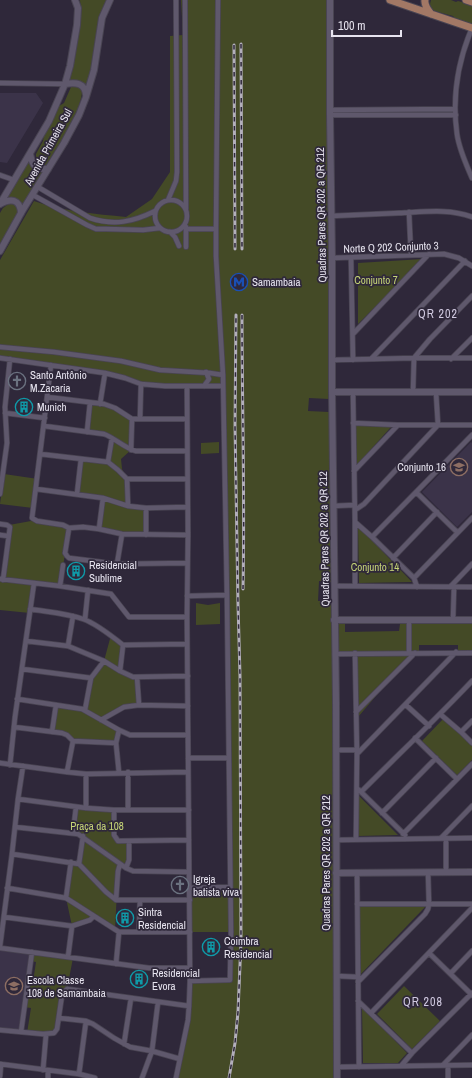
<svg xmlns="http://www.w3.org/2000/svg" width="472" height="1078" font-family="'Archivo Narrow',sans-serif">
<rect width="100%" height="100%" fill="#2f283a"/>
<path fill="#3b3349" d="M0,93H36L43,103L7,163L0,162Z
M471,442L472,443V512L457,527L422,492Z
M0,948L32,952L21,1032L0,1030Z"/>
<path fill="#444a26" d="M80,0H107L99,16L92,70L87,89L69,82L81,12Z
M181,0H329L332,249L329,399L309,398L308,411L329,412L334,582L319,581L318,601H334L336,1078H175L188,1020L190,981L230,980L231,932H190L189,888L230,887L223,386L154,385L125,378L0,359V260L34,201C62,211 96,214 126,217L152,199L170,172V36L183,35Z
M431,0H451L456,2L458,1L472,5V25L455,19L453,16L431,10L430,4Z
M74,84L82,87C83,97 78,105 77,115L61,144L56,149L47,164L44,166L37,163L36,160V154L43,141L44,134L59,106L64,103L71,87Z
M28,161C33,170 35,170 45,171L23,208L13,198H6Z
M10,203L16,204L20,208L0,248V213L3,208Z
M423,259L358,324V263Z
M90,403L104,404L132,419L131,450L121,459L122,469L127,479L128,506L146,508V535L99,529L102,498L77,494L81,459L108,462L112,438L87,432Z
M354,425L391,427L356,466Z
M219,442V453L201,454V443Z
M4,474L38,479L33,508L0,504Z
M31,521L69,528L60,586L34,583L30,613L0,610V579L2,580L9,525Z
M358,526L412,582L359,583Z
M196,603L208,605L220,603V624L196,625Z
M472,622V655H458V645H419V655H412L411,624Z
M337,623H345V632L399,631L400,624H410L411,655L358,717L357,656L338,655Z
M111,635L123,645L120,671L137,677L139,705L124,707L101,720L119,730L116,743L73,741L71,738L52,732L56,705L84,710L91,678L104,661Z
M444,718L472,746V760L457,775L422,741Z
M358,795L398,835L358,836Z
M76,807L114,810L115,837L118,841H129L126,868L120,864L117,891L115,930L94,916L72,926L66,898L71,862L79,864L83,837L73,833Z
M426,906L360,975L358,907Z
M32,952L73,958L67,989L66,990L54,1033L49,1036L27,1033L31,1008L24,1007L28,982H33L36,962L31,961Z
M404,986L440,1021L412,1049L377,1014Z
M362,1007L407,1053L398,1063H363Z"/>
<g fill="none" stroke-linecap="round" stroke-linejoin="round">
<defs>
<path id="street" d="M185,0L186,209
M472,28C458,61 452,98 457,134C459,149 466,164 472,178
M0,83L65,84
M330,110L455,109
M330,115H456
M0,175L14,180
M38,187L90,218C114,226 133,222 155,211
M33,195L87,225L96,229H106L143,230L160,228
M155 216a16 16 0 1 1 32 0a16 16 0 1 1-32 0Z
M168,200L176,181L177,172L176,0
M409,212L411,255
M331,216C353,215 376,214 399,213C423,212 449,208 472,217
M186,227V247
M186,229H216
M170,232L175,237L179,246
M332,258L444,254L459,258L472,266
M351,258L353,360
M353,334L429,254
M0,347L54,352L121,361L160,370L210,373L223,375
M0,358L105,373L125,378L141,384L165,386H223
M371,359L465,261
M451,359L472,338
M332,360L414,358H472
M51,365L32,518L37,521L63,525L69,528L83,527L99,529L122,534L188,535
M204,386L209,379L206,372
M353,392L355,522V586
M413,392L414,358L430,339L472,296
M47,397L104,404L115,408L132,419H187
M100,404L105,373
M5,413L45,418
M140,419L141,384
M353,423L398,425
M44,426L104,434C115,438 124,448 136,451H187
M87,432L90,403
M131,450L132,419
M40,454L108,462L118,470L127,479H187
M108,462L112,438
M354,471L398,425H472
M127,479L128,506
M36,489L103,498L128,506L146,508L187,507
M416,492L457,532
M0,494L7,443L5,407L10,359
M77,494L81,459
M333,506L354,505
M355,510L364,504L438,425L436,392
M355,522L372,537L414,578L417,587
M0,524L7,525L10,527L3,580
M69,528L65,553L67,556L69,558L117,564L187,563
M99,529L103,498
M0,535L8,536
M146,535V508
M372,537L472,435
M393,558L437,512
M117,564L122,534
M414,578L472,518
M0,579L60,586L111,594L129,617H187
M60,586L63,565
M335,586L472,587
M450,587L472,564
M187,596L227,595
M30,609C48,612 66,613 83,619C95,623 113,637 123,645L187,644
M85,619L88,590
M409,620V653
M453,620L454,587
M26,641L68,646L104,661L120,671L133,677L188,676
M68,646L73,616
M355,653L357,754L356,839
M335,654L472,653
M22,669L91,678L104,661
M120,671L123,645
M137,677L139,705
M17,699L82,709L119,730L130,735H188
M406,705L429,726
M85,710L91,678
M356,712L415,653
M440,714L461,732L472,743
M101,720L124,707L139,705L188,706
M14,727L62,733L67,735L73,741
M52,732L56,705
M461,732L472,721
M415,738L457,779
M336,750H356
M357,754L456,652
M188,758H229
M0,763L67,772L86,774L188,772
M10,765L15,717L34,583
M67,772L73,741L116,743
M119,773L116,743L119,730
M359,790L405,835
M361,792C398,755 436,719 472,681
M18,799L86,808L114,810H189
M86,808V774
M114,810V835L118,841L189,840
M128,810V772
M382,813L436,758
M15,827L78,834L126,868L133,871L189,872
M73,833L76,807
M403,834L472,764
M441,838L472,806
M446,838V872
M336,840L472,838
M12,854L79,864L106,892L116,900H190
M79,864L83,836
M126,868L129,860V841
M357,872L359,1067
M7,888L66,898L119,932H190
M189,888L230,887
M66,898L71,862
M116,900L118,871L120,864
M357,904H472
M4,917L72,926L90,920L94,916
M139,932L140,900
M0,946L12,854L18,799L23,766
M0,948L149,968H189
M429,953L472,995
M68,957L72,926
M116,964L119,932
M451,973L472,951
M337,976L358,977
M190,981L230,980L231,932L227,595L223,375L216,256V229L218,0
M358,982L425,914L428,909L429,904L428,872
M358,1001L412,1053
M371,1013L472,908
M59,1018L86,1021L93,1024L114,1038L130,1047L152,1051L180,1059
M0,1030L43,1034L54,1033L57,1029L62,995L64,992L67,989L189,1006
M21,1032L32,952
M124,1044L131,998
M0,1064L79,1074L95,1078
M443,1065L472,1035
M401,1066L412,1053L472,993
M337,1067L472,1065
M43,1070L46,1035
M48,1071V1078
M79,1074L86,1021
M0,1076L1,1064
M142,1078L152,1051L158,1002
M176,1078L188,1020L189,1006L190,981L187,617L188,535L187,387
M448,1078V1066"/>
<path id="secondary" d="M330,0V115L332,258V392L336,702L337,1078
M65,84C76,82 85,83 86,95
M30,154C33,167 35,169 48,169
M0,204L49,121L65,84L70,66L77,25L78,8L75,0
M0,204C11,198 20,199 21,213
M0,251L21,213L64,143L79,115L86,97L94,70L102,18L110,0
M332,392H472
M334,620H472
M336,873L472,872"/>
<path id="primary" d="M390,0L472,28
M425,0C424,5 428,10 431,14
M466,0L472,2"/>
</defs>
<use href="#street" stroke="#494452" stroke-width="6"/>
<use href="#secondary" stroke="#494452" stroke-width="8"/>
<use href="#primary" stroke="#494452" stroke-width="9"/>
<use href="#street" stroke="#5f586c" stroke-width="4.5"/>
<use href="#secondary" stroke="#5f586c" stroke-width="6"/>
<use href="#primary" stroke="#a27865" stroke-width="7"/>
<defs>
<path id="rail" d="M241,44L242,249
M234,45L235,249
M242,315C242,406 245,497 243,589
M229,1078L235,1043L238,1012L241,941L240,676L238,604L235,426L236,315"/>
</defs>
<use href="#rail" stroke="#b3afbc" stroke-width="3"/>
<use href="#rail" stroke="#2f283a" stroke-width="1.5" stroke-dasharray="4.5" stroke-linecap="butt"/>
</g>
<defs>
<symbol id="metro-ring" viewBox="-11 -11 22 22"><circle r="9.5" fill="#2f283a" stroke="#1a4fb4" stroke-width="1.5"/><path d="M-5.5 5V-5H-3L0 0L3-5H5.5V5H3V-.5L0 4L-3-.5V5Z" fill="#1a4fb4"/></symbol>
<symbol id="church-ring" viewBox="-11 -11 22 22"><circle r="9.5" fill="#2f283a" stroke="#6b7280" stroke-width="1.5"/><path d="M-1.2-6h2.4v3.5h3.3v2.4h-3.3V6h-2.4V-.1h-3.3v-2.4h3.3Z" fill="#6b7280"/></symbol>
<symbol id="building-ring" viewBox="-11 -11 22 22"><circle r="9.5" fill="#2f283a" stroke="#0f9aa8" stroke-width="1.5"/><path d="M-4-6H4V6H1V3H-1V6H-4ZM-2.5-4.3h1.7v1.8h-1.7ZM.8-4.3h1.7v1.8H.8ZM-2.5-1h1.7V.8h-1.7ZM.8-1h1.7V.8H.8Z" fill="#0f9aa8"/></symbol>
<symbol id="school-ring" viewBox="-11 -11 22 22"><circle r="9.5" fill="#2f283a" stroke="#8d6e63" stroke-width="1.5"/><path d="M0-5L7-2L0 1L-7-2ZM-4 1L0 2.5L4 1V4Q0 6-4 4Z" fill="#8d6e63"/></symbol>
</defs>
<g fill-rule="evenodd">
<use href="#metro-ring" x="229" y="272" width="20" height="20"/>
<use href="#church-ring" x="7" y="371" width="20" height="20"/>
<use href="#building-ring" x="14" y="397" width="20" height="20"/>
<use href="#school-ring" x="449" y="457" width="20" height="20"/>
<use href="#building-ring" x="66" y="561" width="20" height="20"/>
<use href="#church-ring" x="170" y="875" width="20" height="20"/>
<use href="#building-ring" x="115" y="908" width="20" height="20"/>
<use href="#building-ring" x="201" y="937" width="20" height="20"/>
<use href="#building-ring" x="129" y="969" width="20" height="20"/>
<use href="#school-ring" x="4" y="976" width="20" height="20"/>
</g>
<g text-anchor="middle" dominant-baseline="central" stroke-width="3.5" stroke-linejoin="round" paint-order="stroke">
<g font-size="11" fill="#e7e4ef" stroke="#2f283a">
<text transform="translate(48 147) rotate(-61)">Avenida Primeira Sul</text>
<text transform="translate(321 215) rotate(-91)">Quadras Pares QR 202 a QR 212</text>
<text transform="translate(391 247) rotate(-2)">Norte Q 202 Conjunto 3</text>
<text transform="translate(324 539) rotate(-91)">Quadras Pares QR 202 a QR 212</text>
<text transform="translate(326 863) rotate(-90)">Quadras Pares QR 202 a QR 212</text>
</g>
<g font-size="11" fill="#c6d577" stroke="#2f283a">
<text x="376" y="280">Conjunto 7</text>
<text x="375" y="567">Conjunto 14</text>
<text x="97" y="826">Praça da 108</text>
</g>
<g font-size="11" fill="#e7e4ef" stroke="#2f283a" text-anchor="start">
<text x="252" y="282">Samambaia</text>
<text x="30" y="375">Santo Antônio<tspan x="30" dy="13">M.Zacaria</tspan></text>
<text x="37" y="407">Munich</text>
<text x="446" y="467" text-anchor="end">Conjunto 16</text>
<text x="89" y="565">Residencial<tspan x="89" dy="13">Sublime</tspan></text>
<text x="193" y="879">Igreja<tspan x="193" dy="13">batista viva</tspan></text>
<text x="138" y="912">Sintra<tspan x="138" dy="13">Residencial</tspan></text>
<text x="224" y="941">Coimbra<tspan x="224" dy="13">Residencial</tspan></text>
<text x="152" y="973">Residencial<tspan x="152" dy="13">Evora</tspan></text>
<text x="27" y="980">Escola Classe<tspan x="27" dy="13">108 de Samambaia</tspan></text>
</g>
<g font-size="12" letter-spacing="1" fill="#d1cae1" stroke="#2f283a">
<text x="438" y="314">QR 202</text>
<text x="423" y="1002">QR 208</text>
</g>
</g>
<path d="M332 30v6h69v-6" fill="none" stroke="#e7e4ef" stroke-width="2"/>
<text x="338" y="30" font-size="12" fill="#e7e4ef" stroke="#2f283a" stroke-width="3" paint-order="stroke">100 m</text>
</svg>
